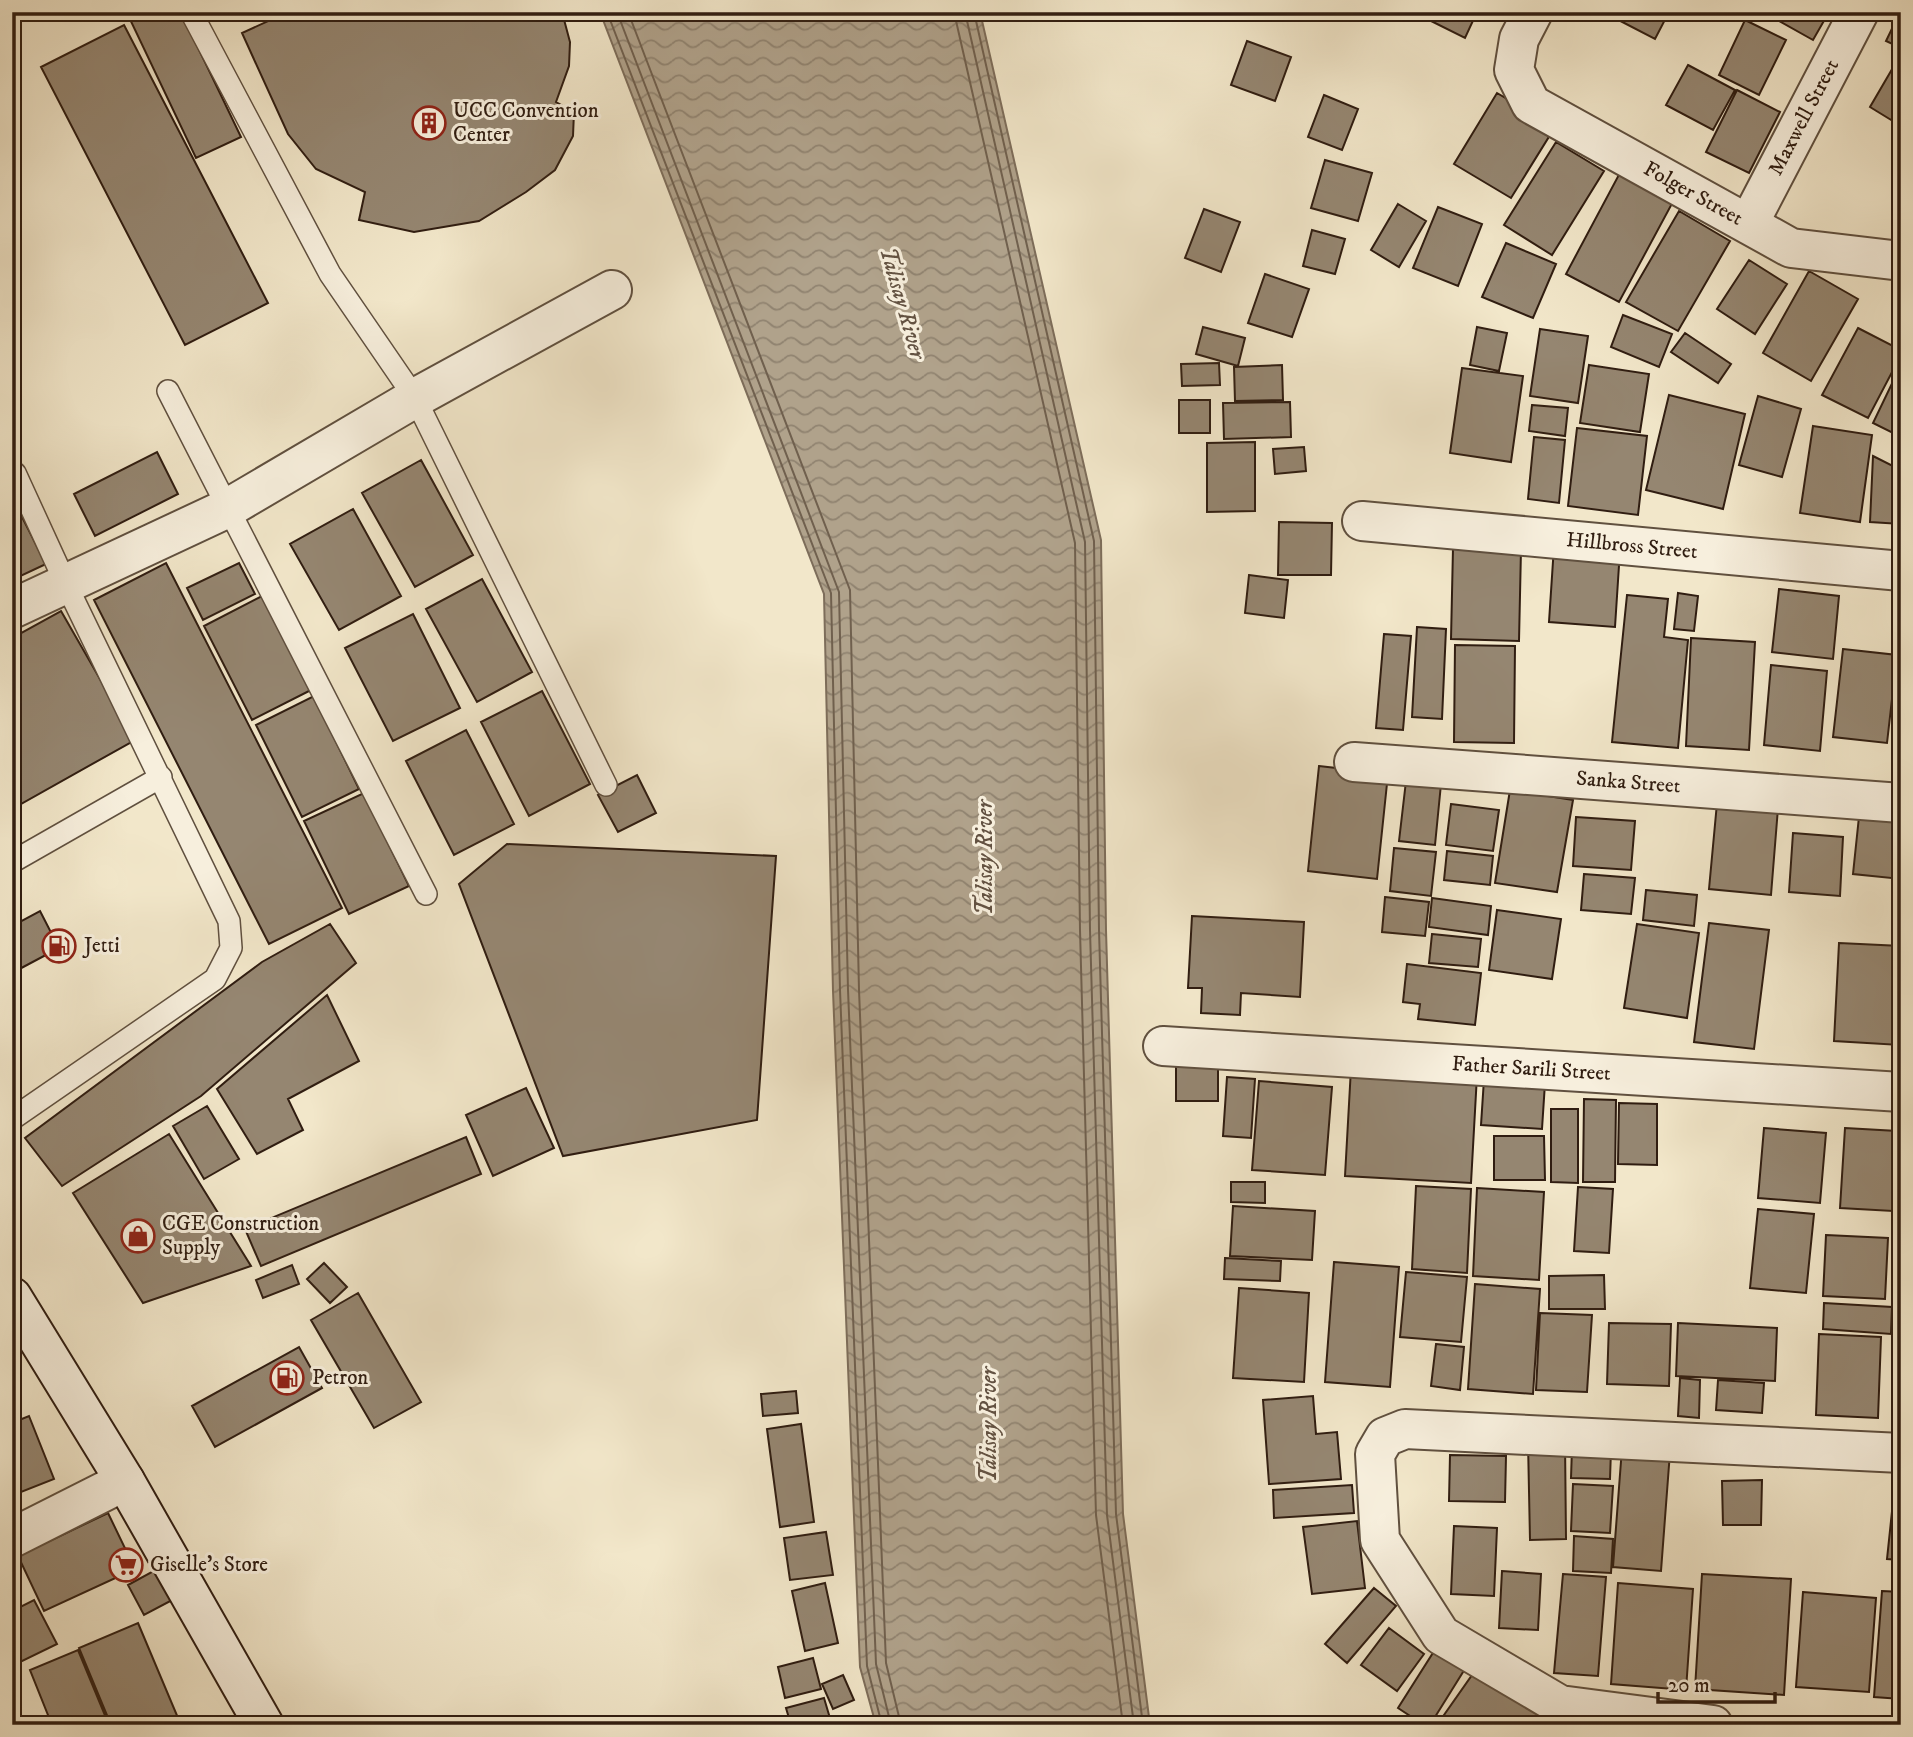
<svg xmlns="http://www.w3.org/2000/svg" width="1913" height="1737" font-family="'IM FELL DW Pica',serif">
<defs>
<pattern id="water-waves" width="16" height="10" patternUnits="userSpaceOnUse" patternTransform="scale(1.75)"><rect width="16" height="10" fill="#b0a28b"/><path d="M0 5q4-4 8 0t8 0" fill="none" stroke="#908370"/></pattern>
</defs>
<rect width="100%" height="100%" fill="#f2e7ca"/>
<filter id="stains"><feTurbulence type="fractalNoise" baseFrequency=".00286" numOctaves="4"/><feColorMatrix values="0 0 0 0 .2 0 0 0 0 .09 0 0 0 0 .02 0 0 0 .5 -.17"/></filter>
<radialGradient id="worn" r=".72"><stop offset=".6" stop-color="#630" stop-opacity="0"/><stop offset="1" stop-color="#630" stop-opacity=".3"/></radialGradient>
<path fill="url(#water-waves)" stroke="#7d6d5a" stroke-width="2" d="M600,12H980L1101,540L1106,930L1123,1514L1150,1725H876L860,1667L833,991L824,594Z"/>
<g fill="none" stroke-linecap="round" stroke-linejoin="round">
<path stroke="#70604e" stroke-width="2" d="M607,12L831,593L840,990L867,1666L882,1725
M617,12L839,592L848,990L876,1664L891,1725
M628,12L850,590L859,990L886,1663L901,1725
M954,12L1075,543L1080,930L1096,1515L1123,1725
M965,12L1085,542L1090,930L1107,1515L1134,1725
M974,12L1094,541L1099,930L1116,1514L1143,1725"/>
</g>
<path fill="#958671" stroke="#301d11" stroke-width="2" d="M181,12L241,137L196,158L127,13Z
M288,12H562L570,42L569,66L556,102L574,112L573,136L555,170L526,192L479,221L414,232L359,220L365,192L316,169L288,134L242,33Z
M1413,12H1477L1465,38Z
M1603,12H1669L1655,39Z
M1763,12H1829L1813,40Z
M1900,12H1901V48L1886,41Z
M1745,20L1786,40L1759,95L1719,75Z
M124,25L268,303L185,345L41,67Z
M1247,41L1291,57L1275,101L1231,85Z
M1898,59L1901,60V126L1870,107Z
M1688,65L1735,90L1713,130L1666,105Z
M1737,90L1780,112L1749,173L1706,152Z
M1497,93L1555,127L1511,198L1454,164Z
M1324,95L1358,109L1342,150L1308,137Z
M1556,142L1604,171L1552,255L1504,225Z
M1325,160L1372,173L1358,221L1311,208Z
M1622,169L1675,198L1619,302L1566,274Z
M1398,204L1426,221L1399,267L1371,250Z
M1438,207L1482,224L1458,286L1413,268Z
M1204,209L1240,222L1221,272L1185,258Z
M1679,211L1730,241L1678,331L1626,302Z
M1312,230L1345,239L1335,274L1303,266Z
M1506,243L1556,264L1533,318L1482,297Z
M1749,260L1787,284L1755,334L1717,309Z
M1809,271L1858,299L1811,381L1763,353Z
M1265,274L1309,289L1292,337L1248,323Z
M1623,315L1672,334L1659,367L1611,347Z
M1203,327L1245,338L1238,366L1196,354Z
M1477,327L1507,333L1499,371L1470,365Z
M1858,328L1901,350V355L1868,418L1822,395Z
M1540,329L1588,336L1578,403L1530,396Z
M1685,333L1731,364L1718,383L1671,352Z
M1219,363L1220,385L1182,386L1181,364Z
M1282,365L1283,400L1235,401L1234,367Z
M1589,365L1649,374L1640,432L1580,423Z
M1462,368L1523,376L1511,462L1450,453Z
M1898,371L1901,373V437L1873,423Z
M1669,395L1745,414L1723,509L1646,490Z
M1758,396L1801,409L1782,477L1739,465Z
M1179,400H1210V433H1179Z
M1290,402L1291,437L1224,439L1223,403Z
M1532,405L1568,408L1565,436L1529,431Z
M1813,426L1872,435L1860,522L1800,513Z
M1577,428L1647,436L1638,515L1568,506Z
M1534,437L1565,440L1559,503L1528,499Z
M1255,442V511L1207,512V443Z
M1304,447L1306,471L1275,474L1273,449Z
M157,452L178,494L95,536L74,494Z
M1873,456L1901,470V524L1870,522Z
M421,460L473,555L415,587L362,493Z
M353,509L401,596L339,630L290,544Z
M21,515L46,564L12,580V519Z
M1279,522L1332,523L1331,575H1278Z
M1554,546L1620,550L1615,627L1549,622Z
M1453,548L1521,549L1519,641L1451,639Z
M166,563L342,908L269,944L94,600Z
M239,563L255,594L203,620L187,588Z
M1249,575L1288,580L1284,618L1245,613Z
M482,579L532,672L477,702L426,609Z
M1779,589L1839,596L1833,659L1772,652Z
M1678,593L1698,596L1694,631L1674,629Z
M264,595L313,689L252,720L204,626Z
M1627,595L1668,599L1664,637L1688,640L1678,748L1612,742Z
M61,611L135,740L12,809V638Z
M413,614L460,708L393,741L345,648Z
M1417,627L1446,629L1442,719L1412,717Z
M1384,634L1411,636L1403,730L1376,728Z
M1691,638L1755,642L1749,750L1686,746Z
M1455,645L1515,646L1514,743L1454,742Z
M1843,649L1897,655L1887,743L1833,737Z
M1771,665L1827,671L1820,751L1764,745Z
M542,691L590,784L529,816L481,722Z
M314,696L359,789L302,817L256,725Z
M466,730L514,824L454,855L406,761Z
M1319,766L1388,774L1377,879L1308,871Z
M637,775L656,813L618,832L598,795Z
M1406,781L1441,784L1435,845L1399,841Z
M1510,790L1573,800L1557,892L1495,883Z
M364,793L409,886L349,914L304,821Z
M1717,803L1778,808L1771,895L1709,889Z
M1451,804L1499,810L1493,851L1446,845Z
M1860,807L1901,810V879L1853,874Z
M1576,817L1635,821L1631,870L1573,866Z
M1793,833L1843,837L1840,896L1789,892Z
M507,844L776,856L757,1120L563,1156L459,884Z
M1394,848L1436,852L1431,896L1390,891Z
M1447,851L1493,856L1490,885L1444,880Z
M1584,874L1635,878L1631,914L1581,910Z
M1646,890L1697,895L1694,926L1643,920Z
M1385,897L1429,902L1425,936L1382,932Z
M1432,898L1491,906L1488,935L1429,927Z
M1497,910L1561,919L1552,979L1489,970Z
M40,911L59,948L12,973V926Z
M1192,916L1304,922L1300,997L1241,993L1240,1015L1201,1013L1202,988H1188Z
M1709,923L1769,930L1754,1049L1694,1042Z
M330,924L356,963L201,1096L62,1186L25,1138L262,962Z
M1637,924L1699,933L1687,1018L1624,1008Z
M1432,934L1481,939L1478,967L1429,963Z
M1839,943L1901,946L1900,1045L1834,1041Z
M1407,964L1481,973L1475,1025L1418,1019L1420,1004L1403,1002Z
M327,995L359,1061L288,1099L303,1130L257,1154L217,1089Z
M1176,1058H1218V1101H1176Z
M1351,1068L1477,1075L1471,1183L1345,1176Z
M1227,1077L1255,1079L1251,1138L1223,1136Z
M1484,1079L1545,1083L1542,1129L1481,1125Z
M1259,1081L1332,1087L1325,1175L1252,1170Z
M526,1088L554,1148L493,1176L466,1115Z
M1584,1099L1616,1100L1615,1182H1583Z
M1619,1103L1657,1104V1165L1618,1164Z
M207,1106L239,1159L204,1179L173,1126Z
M1551,1109H1578V1183L1551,1182Z
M1764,1128L1826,1133L1820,1203L1758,1198Z
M1845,1128L1897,1131L1893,1211L1840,1208Z
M169,1134L251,1266L143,1303L73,1193Z
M1494,1136H1544L1545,1180H1494Z
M466,1137L481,1174L261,1266L245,1229Z
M1231,1182H1265V1203L1231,1202Z
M1416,1186L1471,1189L1467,1273L1412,1269Z
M1578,1187L1613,1189L1609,1253L1574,1251Z
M1477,1188L1544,1192L1539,1280L1473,1276Z
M1233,1206L1315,1211L1312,1260L1230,1256Z
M1758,1209L1814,1214L1806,1293L1750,1288Z
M1826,1235L1888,1238L1885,1299L1823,1296Z
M1225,1258L1281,1261L1280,1281L1224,1279Z
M1900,1258H1901V1305H1896Z
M1334,1262L1399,1267L1390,1387L1325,1382Z
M324,1263L347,1287L330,1303L307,1279Z
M292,1265L299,1284L263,1298L256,1280Z
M1406,1272L1467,1277L1461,1342L1400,1337Z
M1604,1275L1605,1309H1549V1276Z
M1475,1284L1540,1289L1533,1394L1468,1389Z
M1239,1288L1309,1293L1304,1382L1233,1378Z
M358,1293L421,1402L374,1428L311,1320Z
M1824,1303L1892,1307L1891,1334L1823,1329Z
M1540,1313L1592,1315L1587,1392L1536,1390Z
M1609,1323L1671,1324L1669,1386L1607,1384Z
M1678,1323L1777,1328L1775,1381L1676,1376Z
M1819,1334L1881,1337L1878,1418L1816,1415Z
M1436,1344L1464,1347L1460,1390L1431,1386Z
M299,1347L322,1388L215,1447L192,1406Z
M1680,1378L1700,1380L1699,1418L1678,1416Z
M1718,1380L1764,1383L1762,1413L1716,1410Z
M796,1391L798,1413L763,1416L761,1394Z
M1313,1396L1316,1434L1337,1432L1341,1479L1269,1484L1263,1400Z
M29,1416L54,1479L21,1492L12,1471V1423Z
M801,1424L814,1522L780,1527L767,1429Z
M1565,1441L1566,1539L1530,1540L1528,1442Z
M1572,1448L1611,1450L1610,1479L1571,1478Z
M1622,1448L1670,1452L1661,1571L1613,1567Z
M1450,1455L1506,1456L1505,1502L1449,1501Z
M1897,1464H1901V1560L1887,1559Z
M1762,1480L1761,1525H1723L1722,1481Z
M1573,1484L1613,1486L1610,1533L1571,1531Z
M1352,1485L1354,1513L1274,1518L1273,1490Z
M108,1513L135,1569L44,1611L18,1556Z
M1357,1521L1365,1588L1312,1594L1303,1527Z
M1454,1526L1497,1528L1494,1596L1451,1594Z
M826,1532L833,1575L790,1580L784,1538Z
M1574,1536L1613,1539L1611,1573L1573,1571Z
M159,1568L176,1598L144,1615L128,1585Z
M1502,1571L1541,1574L1538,1630L1499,1628Z
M1563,1574L1606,1577L1598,1676L1554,1673Z
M1702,1574L1791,1579L1784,1695L1695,1689Z
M825,1583L838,1643L805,1651L792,1591Z
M1618,1583L1693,1589L1686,1690L1611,1684Z
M1374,1588L1396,1606L1347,1663L1325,1644Z
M1882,1591L1901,1592V1699L1874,1697Z
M1803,1592L1876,1598L1869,1692L1796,1687Z
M34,1600L57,1644L12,1666V1611Z
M138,1623L181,1725H111L79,1648Z
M1389,1628L1424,1654L1397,1691L1361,1665Z
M1438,1645L1468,1664L1430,1725H1424L1398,1708Z
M78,1650L109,1725H52L30,1670Z
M813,1658L821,1689L785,1698L778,1667Z
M1477,1668L1559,1725H1437Z
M843,1675L854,1700L833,1709L822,1684Z
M824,1698L832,1725H791L786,1708Z"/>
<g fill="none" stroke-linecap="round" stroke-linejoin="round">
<defs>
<path id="service" d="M191,12L330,274L415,398L606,785
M168,391L426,894
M12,862L161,777
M12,1119L215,979L231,948L229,921L65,582L15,473"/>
<g id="minor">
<path id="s1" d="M1533,12L1519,39L1514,70L1531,104L1791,248L1901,261"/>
<path id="s2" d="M1749,223L1859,12"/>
<path id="s3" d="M1362,521L1901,571"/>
<path d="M12,609L228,508L415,398L612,290"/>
<path id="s4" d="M1354,762L1901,803"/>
<path id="s5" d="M1163,1046L1901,1092"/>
<path d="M12,1538L125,1481"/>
<path d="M1713,1725L1560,1705L1441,1635L1380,1540L1375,1454L1385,1437L1405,1429L1901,1453"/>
</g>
<path id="secondary" d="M12,1297L125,1481L264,1725"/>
</defs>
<use href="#service" stroke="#60503f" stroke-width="24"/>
<use href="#minor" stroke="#60503f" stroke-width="42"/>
<use href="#secondary" stroke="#301d11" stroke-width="42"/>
<use href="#service" stroke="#f7efdd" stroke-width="21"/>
<use href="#minor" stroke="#f7efdd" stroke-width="38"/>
<use href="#secondary" stroke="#f7efdd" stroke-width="38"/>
</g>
<defs>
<symbol id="building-ring" viewBox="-11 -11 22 22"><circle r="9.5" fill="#f7efdd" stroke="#8f2418" stroke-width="1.5"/><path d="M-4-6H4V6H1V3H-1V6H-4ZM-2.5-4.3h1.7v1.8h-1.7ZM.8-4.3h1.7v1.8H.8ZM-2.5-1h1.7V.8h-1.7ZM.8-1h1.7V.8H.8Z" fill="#8f2418"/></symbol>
<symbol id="fuel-ring" viewBox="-11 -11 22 22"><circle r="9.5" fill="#f7efdd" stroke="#8f2418" stroke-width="1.5"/><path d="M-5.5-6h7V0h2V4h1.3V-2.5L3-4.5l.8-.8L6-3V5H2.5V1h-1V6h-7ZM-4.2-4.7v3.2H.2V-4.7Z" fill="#8f2418"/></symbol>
<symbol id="shop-ring" viewBox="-11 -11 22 22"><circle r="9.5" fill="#f7efdd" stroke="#8f2418" stroke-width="1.5"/><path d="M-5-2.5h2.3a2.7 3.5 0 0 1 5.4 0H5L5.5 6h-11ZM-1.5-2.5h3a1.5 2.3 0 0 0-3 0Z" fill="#8f2418"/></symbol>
<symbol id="supermarket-ring" viewBox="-11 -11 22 22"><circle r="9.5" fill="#f7efdd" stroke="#8f2418" stroke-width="1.5"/><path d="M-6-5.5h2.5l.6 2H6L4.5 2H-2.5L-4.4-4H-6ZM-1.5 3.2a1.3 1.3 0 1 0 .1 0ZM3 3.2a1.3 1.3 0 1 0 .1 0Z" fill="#8f2418"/></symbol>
</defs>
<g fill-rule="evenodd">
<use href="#building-ring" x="410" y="104" width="38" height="38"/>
<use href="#fuel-ring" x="40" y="927" width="38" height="38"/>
<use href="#shop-ring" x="119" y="1217" width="38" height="38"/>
<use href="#fuel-ring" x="268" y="1359" width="38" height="38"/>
<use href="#supermarket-ring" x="107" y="1546" width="38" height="38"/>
</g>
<g text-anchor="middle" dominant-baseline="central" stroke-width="6" stroke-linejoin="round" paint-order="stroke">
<g font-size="21" fill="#301d11" stroke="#f7efdd" text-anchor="start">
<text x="453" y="111">UCC Convention<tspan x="453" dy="24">Center</tspan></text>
<text x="84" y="946">Jetti</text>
<text x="162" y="1224">CGE Construction<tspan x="162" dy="24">Supply</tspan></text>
<text x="312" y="1378">Petron</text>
<text x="150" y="1565">Giselle's Store</text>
</g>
<g font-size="21" fill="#301d11" stroke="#f7efdd">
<text stroke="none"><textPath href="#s2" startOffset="119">Maxwell Street</textPath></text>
<text stroke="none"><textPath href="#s1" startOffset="285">Folger Street</textPath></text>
<text stroke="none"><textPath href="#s3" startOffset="271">Hillbross Street</textPath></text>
<text stroke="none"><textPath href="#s4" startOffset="275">Sanka Street</textPath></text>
<text stroke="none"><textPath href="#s5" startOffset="369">Father Sarili Street</textPath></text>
</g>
<g font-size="23" font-style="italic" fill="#635242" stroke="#f7efdd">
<text transform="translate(902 303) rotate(74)">Talisay River</text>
<text transform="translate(985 858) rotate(-90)">Talisay River</text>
<text transform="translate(989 1425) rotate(-90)">Talisay River</text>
</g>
</g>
<rect width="1913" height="1737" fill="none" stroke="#f2e7ca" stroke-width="42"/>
<rect x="14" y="14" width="1885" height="1709" fill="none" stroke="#301d11" stroke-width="3.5"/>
<rect x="21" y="21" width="1871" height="1695" fill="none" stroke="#301d11" stroke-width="2"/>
<path d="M1658 1692v10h117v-10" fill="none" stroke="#301d11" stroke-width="3.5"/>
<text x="1668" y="1692" font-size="21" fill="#301d11" stroke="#f7efdd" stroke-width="5" paint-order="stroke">20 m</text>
<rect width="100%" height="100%" filter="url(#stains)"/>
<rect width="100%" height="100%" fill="url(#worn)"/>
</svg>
